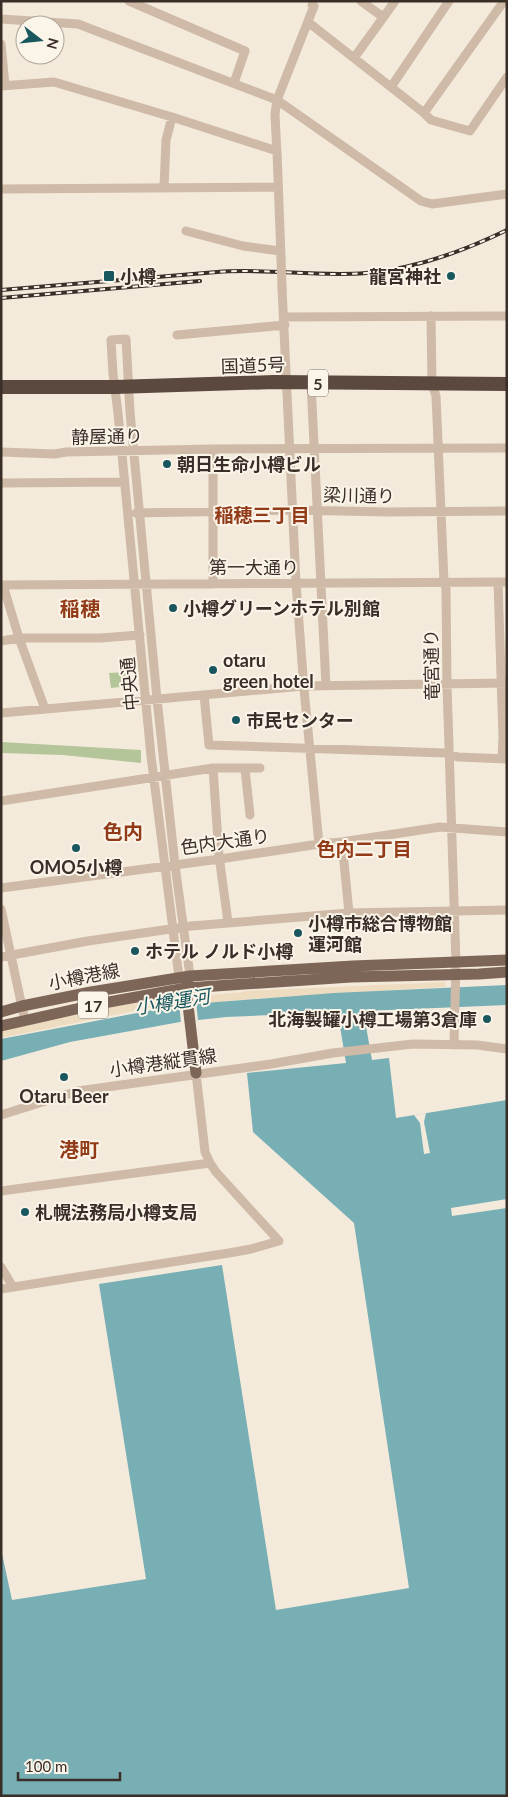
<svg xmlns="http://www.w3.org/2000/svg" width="508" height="1797" font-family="Lato,'Noto Sans JP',sans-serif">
<rect width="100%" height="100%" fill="#f4eadb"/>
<path fill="#b4c59a" d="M128,672L129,686L111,688L109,673Z
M1,742L141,750V763L63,755L1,753Z"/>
<path fill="#eedcc1" d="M445,982L446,987L224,1001L198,1019L196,1002L197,996L243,992L244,991Z
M173,1000V1003L1,1038V1031L80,1013L129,1004Z"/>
<path fill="#77afb5" d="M507,985V1005L365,1011L364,1015L372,1060L389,1058L396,1118L507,1100V1796H1V1549L12,1600L146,1579L99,1284L222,1265L276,1610L409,1588L354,1223L253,1132L247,1073L346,1063L338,1014L336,1012L226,1017L180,1022L70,1042L1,1061V1039L179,1005L334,993Z"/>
<path fill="#f4eadb" d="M196,1001L198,1020L181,1023L179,1003Z
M426,1113L424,1122L430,1153L424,1154L420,1123L414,1115Z
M507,1199V1208L452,1216L451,1208Z"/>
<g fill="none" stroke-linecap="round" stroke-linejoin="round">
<path stroke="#cebaa6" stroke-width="9" d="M129,1L245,51L234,83
M361,1L383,17
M1,19L78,24L277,100L421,201L432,204L507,194
M308,22L424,113L431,120L470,131L507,77
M1,44L5,85
M354,58L395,1
M1,86L54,82L172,117L277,151L281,258
M391,87L449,1
M424,113L504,1
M277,156L275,114L277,100L314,6L312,5
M164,188L166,140L172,117
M1,189L278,187
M186,231L243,246L280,251
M282,288L296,583L304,689L319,844
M431,316L432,384L436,396L444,582L446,589L447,685L456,963L454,1045
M284,317L507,316
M177,335L285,325
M311,383L326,686
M213,449V584
M1,452L55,454L66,452L213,449L507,448
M1,483L124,482
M136,513L292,510L387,512L507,511
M498,582L503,737L502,759
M1,585L507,582
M3,585L19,638L45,709
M1,641L19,638H100L140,635
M204,695L209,745L445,753L458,757L507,759
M1,713L304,686L507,683
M213,768L219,856L228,922
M245,769L250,815
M1,801L213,768H260
M342,842L349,913
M1,888L220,859L319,844L342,842L440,827L507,832
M1,909L25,1021
M1,957L88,941L191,926L349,913L507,910
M179,977L151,756L118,413L113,374L111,340L126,339L130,412L157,699L175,865L190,976
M1,1115L78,1091L271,1064L333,1053L413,1044L477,1045L507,1049
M1,1191L210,1163
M1,1267L13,1287
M1,1289L229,1253L251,1249L279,1241L216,1172L210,1163L205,1152L196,1073"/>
<path stroke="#7d6657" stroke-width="11" d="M188,982L186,988L196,1073
M1,1012L22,1006L91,992L190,976L353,966L507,960
M1,1026L98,1004L186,988L351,977L479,974L507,972"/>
<path stroke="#5b483e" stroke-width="14" d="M1,387H115L274,382L507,384"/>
<defs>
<path id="rail" d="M1,290C73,284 145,278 217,272C267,268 316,277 366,273C413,269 464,251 507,230
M1,298L200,281"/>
</defs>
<use href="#rail" stroke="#392e28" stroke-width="4"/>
<use href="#rail" stroke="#fbf4e8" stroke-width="2" stroke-dasharray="5.5" stroke-linecap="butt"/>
<path stroke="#cebaa6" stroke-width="9" d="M281,258L282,288"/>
</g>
<g fill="#19575f" stroke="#fbf4e8" stroke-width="2">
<rect x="103" y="270" width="12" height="12" rx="2.5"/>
<circle cx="451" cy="276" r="5"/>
<circle cx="167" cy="464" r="5"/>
<circle cx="173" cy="608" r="5"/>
<circle cx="213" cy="670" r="5"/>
<circle cx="236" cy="720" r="5"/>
<circle cx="76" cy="848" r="5"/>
<circle cx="298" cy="933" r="5"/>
<circle cx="135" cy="951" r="5"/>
<circle cx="487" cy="1019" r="5"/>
<circle cx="64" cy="1077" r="5"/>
<circle cx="25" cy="1212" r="5"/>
</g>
<g text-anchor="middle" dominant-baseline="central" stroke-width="4" stroke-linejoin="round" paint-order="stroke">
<g fill="#fbf4e8" stroke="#736962" stroke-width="1">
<rect x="308" y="369.5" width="20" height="27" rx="4"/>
<rect x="78" y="991.5" width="30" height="27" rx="4"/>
</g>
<g font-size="16" font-weight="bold" fill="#392e28">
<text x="318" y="383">5</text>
<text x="93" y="1005">17</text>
</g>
<g font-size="18" font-weight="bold" fill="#392e28" stroke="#fbf4e8" text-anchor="start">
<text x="120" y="276">小樽</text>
<text x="441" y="276" text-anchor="end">龍宮神社</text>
<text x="177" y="464">朝日生命小樽ビル</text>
<text x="183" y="608">小樽グリーンホテル別館</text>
<text x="223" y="660">otaru<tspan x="223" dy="21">green hotel</tspan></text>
<text x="246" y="720">市民センター</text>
<text x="76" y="867" text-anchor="middle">OMO5小樽</text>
<text x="308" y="923">小樽市総合博物館<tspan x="308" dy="21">運河館</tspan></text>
<text x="145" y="951">ホテル ノルド小樽</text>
<text x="477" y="1019" text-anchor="end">北海製罐小樽工場第3倉庫</text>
<text x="64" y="1096" text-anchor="middle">Otaru Beer</text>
<text x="35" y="1212">札幌法務局小樽支局</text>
</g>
<g font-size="18" fill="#392e28" stroke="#fbf4e8">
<text transform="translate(253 365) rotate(-2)">国道5号</text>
<text transform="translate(107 436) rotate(-1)">静屋通り</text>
<text transform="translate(359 495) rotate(1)">梁川通り</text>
<text x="254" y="567">第一大通り</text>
<text transform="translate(431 665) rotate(-91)">竜宮通り</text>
<text transform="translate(129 684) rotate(-95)">中央通</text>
<text transform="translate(225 841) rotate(-8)">色内大通り</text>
<text transform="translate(84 976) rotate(-11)">小樽港線</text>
<text transform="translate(163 1062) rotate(-8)">小樽港縦貫線</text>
</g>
<g font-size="19" font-weight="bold" fill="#913b18" stroke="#fbf4e8">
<text x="262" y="514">稲穂三丁目</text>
<text x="364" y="848">色内二丁目</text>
</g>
<g font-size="19" font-style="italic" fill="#19575f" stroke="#fbf4e8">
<text transform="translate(172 1001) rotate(-9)">小樽運河</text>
</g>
<g font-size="20" font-weight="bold" fill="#913b18" stroke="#fbf4e8">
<text x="80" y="608">稲穂</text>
<text x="123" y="831">色内</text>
<text x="79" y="1149">港町</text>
</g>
</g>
<rect width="508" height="1797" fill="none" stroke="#392e28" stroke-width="5"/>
<g transform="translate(40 40) rotate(106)"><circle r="24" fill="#fbf4e8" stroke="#ada59b"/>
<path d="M0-4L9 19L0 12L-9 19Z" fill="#19575f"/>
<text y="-8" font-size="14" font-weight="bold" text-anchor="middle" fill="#392e28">N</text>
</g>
<path d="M18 1772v8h102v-8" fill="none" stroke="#392e28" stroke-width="2.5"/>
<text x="25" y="1772" font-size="15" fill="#392e28" stroke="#fbf4e8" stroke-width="4" paint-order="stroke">100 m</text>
</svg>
